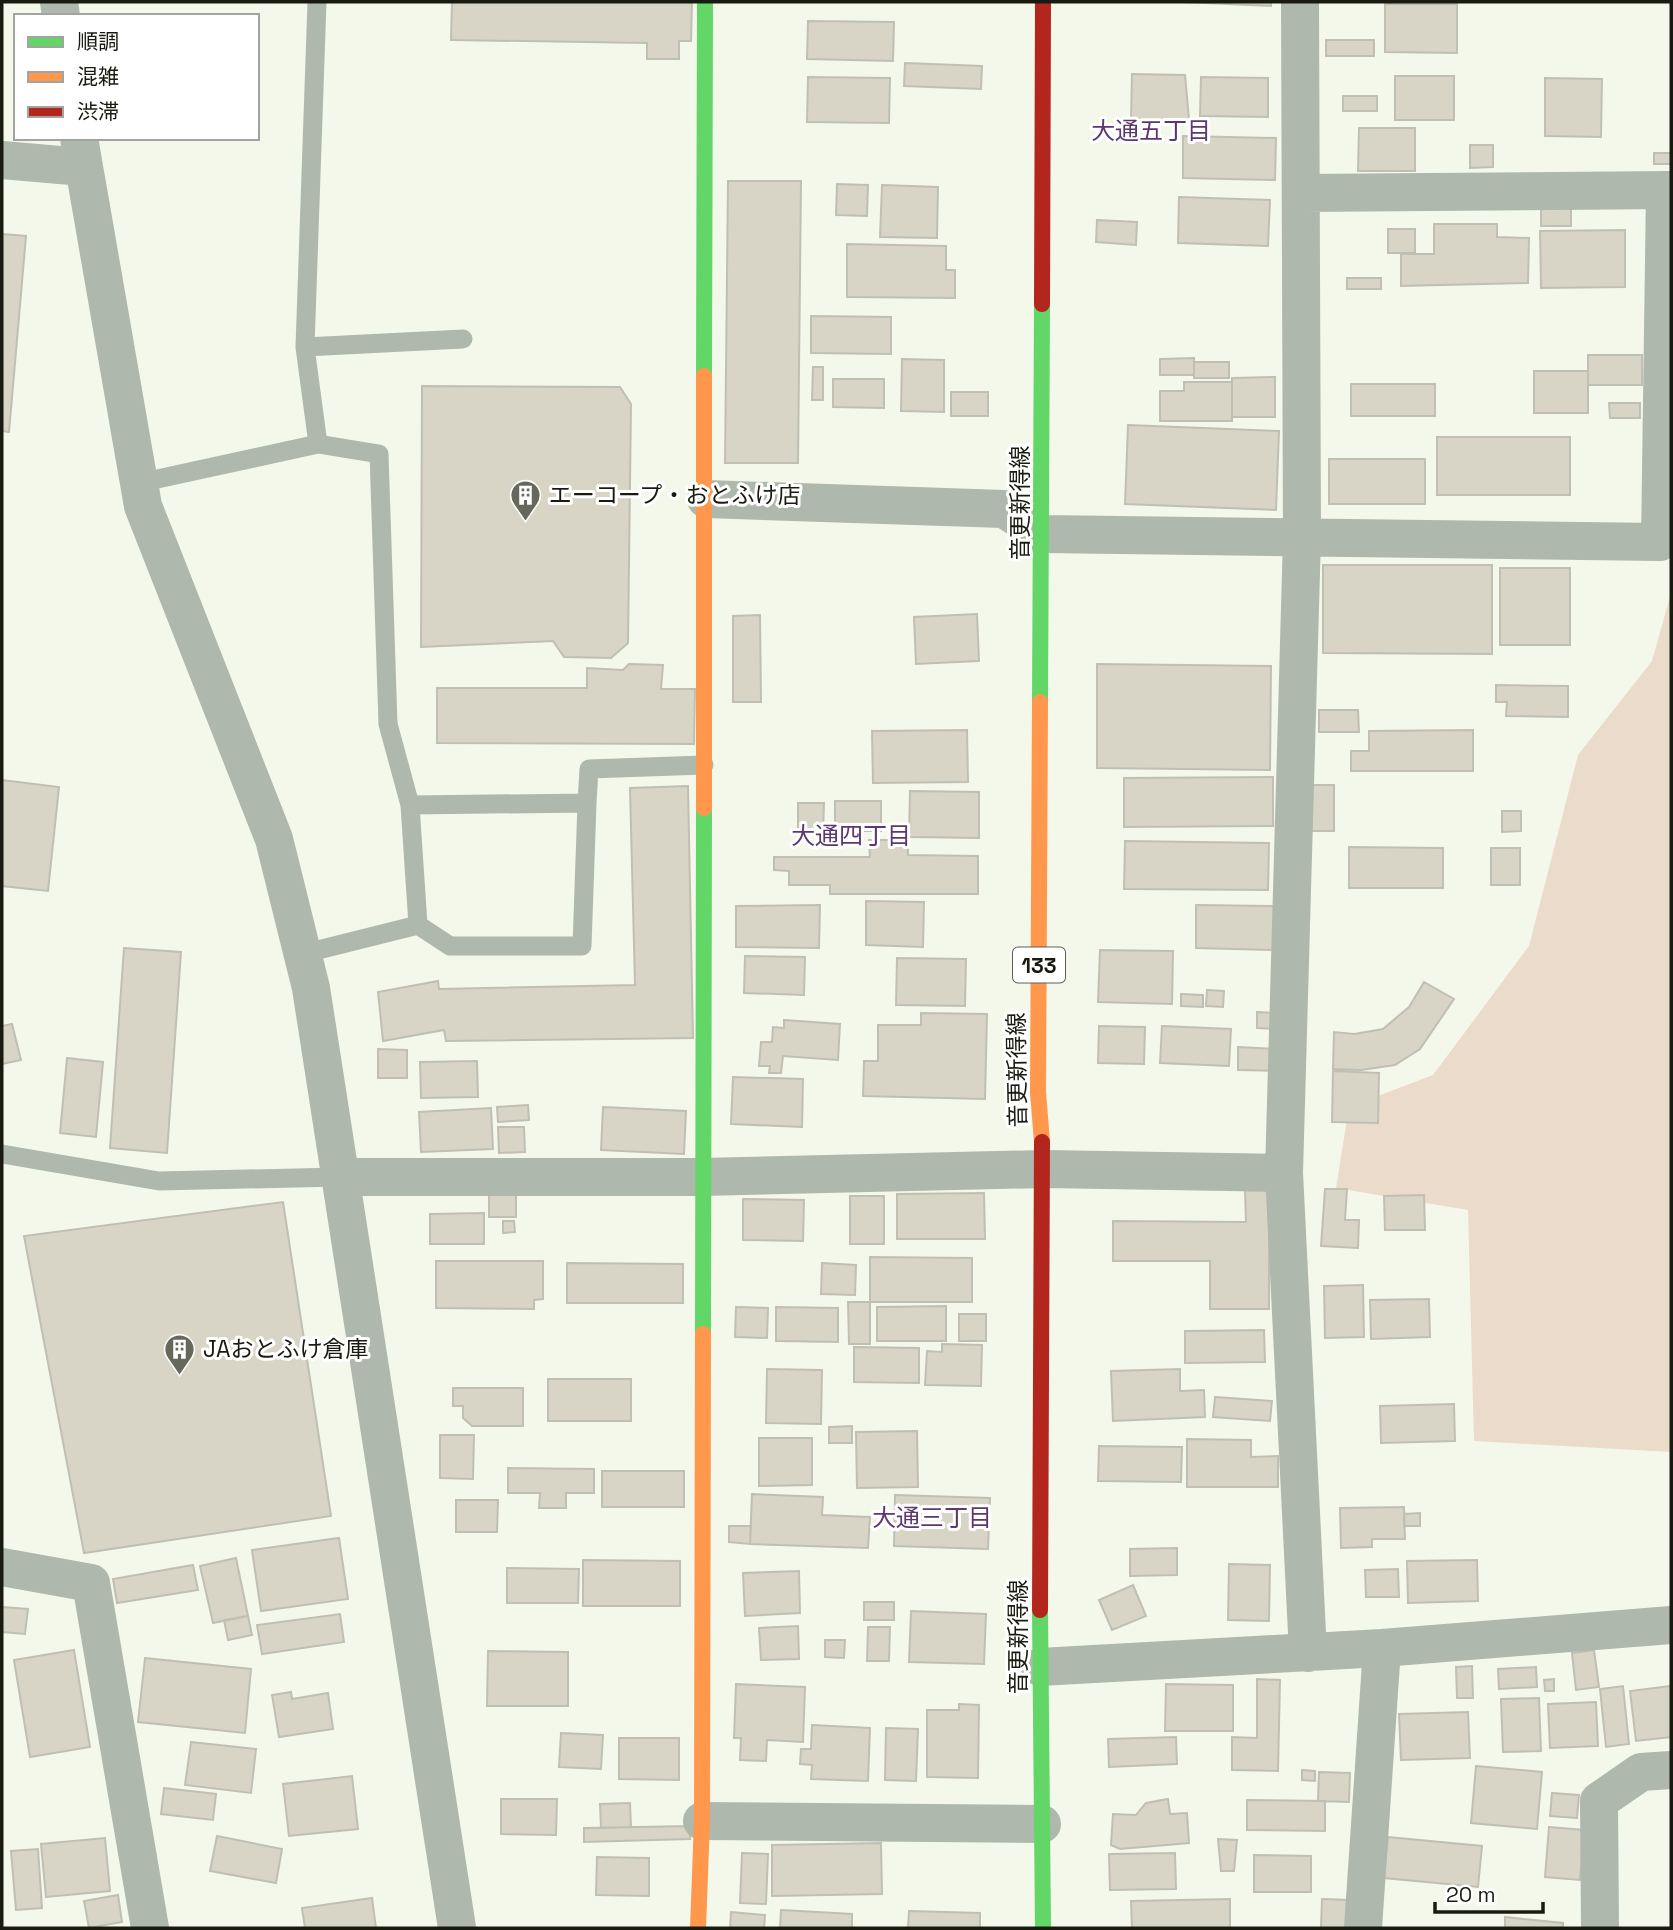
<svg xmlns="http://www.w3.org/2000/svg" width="1673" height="1930" font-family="'Space Grotesk','Noto Sans JP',sans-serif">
<rect width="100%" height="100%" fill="#f4f8ea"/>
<path fill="#eadbcb" d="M1671,593V1452L1474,1441L1468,1210L1336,1188L1349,1107L1433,1075L1529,946L1578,755L1652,661Z"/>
<path fill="#d8d5c6" stroke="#c0bfb4" stroke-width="2" d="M452,2H692L691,41H679V59H647V43L451,40Z
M1183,2H1271V6Z
M1385,4H1457V53L1385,52Z
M808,21L894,22L893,61L807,59Z
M1326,40H1374V56H1326Z
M905,63L982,66L981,89L904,86Z
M1132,74L1185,75L1189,119H1131Z
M1395,76H1454V120H1395Z
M808,77L890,78L889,123L807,122Z
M1201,77L1268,78V117L1200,116Z
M1545,78L1602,79L1601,137L1545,136Z
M1343,96H1377V111H1343Z
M1359,128H1415V171H1358Z
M1183,136L1276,138L1275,180L1183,178Z
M1470,145H1493V167L1470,168Z
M1654,153H1671V164H1654Z
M728,181H801L798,463H725Z
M837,184L868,185L867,216L836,215Z
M882,185L938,187L937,238L880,237Z
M1179,197L1270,200L1268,246L1178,243Z
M1541,206H1571V226H1541Z
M1097,220L1137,222L1136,245L1096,242Z
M1434,224H1497V237L1529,238L1528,283L1401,286V254H1434Z
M1388,229H1415V253H1388Z
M1625,230V287L1541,288L1540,231Z
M2,234L26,236L9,432L2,431Z
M847,244L946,246V270H955V298L847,297Z
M1347,278H1381V289H1347Z
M811,316L891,317V354L811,353Z
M1588,355H1642V385H1588Z
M1194,358V375H1160V359Z
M902,359L944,360V412L901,411Z
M1194,362H1229V378H1194Z
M813,367H823V400H812Z
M1534,371H1588V413H1534Z
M1275,377V417H1232V378Z
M833,379H884V408L833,407Z
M1184,382H1232V421H1160V391H1184Z
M1351,384H1435V416H1351Z
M422,386L620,387L631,404L628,643L611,658L564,657L553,641L421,647Z
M951,392H988V416H951Z
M1609,403H1640V418H1610Z
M1128,425L1279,431L1276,510L1125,504Z
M1437,437H1570V495H1437Z
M1329,459H1425V504H1329Z
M1323,565H1492V654L1323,653Z
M1500,568H1570V645H1500Z
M977,614L979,661L916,664L914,617Z
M760,615L761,702H733V616Z
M629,664L663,665L661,689H695L694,744L437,743V688H587V668L623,670Z
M1097,664L1271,666L1270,770L1097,768Z
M1496,685L1568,686V717L1506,716L1507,702H1496Z
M1319,710H1358L1359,732H1319Z
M967,730L968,782L873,783L872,731Z
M1473,730V771H1351V751H1369V731Z
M1273,777V826L1124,827V778Z
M2,780L59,787L48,891L2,886Z
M1306,785H1334V831H1306Z
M688,786L693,1038L446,1041L444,1030L383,1041L378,992L438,981L439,989L635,985L630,788Z
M910,791L979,792V838L909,837Z
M835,801H881V831H835Z
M798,803H824L823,833H798Z
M1502,811H1521V831L1502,832Z
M869,840H908V855L978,856V894H830V885H789V871L774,870V857H870Z
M1125,841L1269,843L1268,890L1124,889Z
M1349,847L1443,848V888H1349Z
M1491,848H1520V885H1491Z
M866,901L924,902L923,947L866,945Z
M820,905L819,948L736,947V906Z
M1196,905L1276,906L1275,950L1196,948Z
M124,948L181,952L167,1153L110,1148Z
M1100,950L1173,951L1172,1004L1098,1002Z
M745,956L805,957L804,995L744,993Z
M897,958L966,959L965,1006L896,1005Z
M1424,982L1454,999L1420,1049L1395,1065L1361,1070L1333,1069L1334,1032L1354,1034L1383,1029L1409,1007Z
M1207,990L1224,991L1223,1007L1206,1006Z
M1181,994L1203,995V1007L1181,1006Z
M1257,1012L1276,1013L1275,1029L1257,1028Z
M921,1013L987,1014L985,1099L863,1096L864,1061H878V1025H921Z
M784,1020L840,1024L838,1060L783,1056L781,1073H769L770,1066H759L761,1042H772L773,1027L784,1028Z
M12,1024L21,1060L2,1064V1026Z
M1099,1026L1145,1027L1144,1064L1098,1063Z
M1162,1026L1231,1029L1229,1066L1160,1063Z
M1238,1047L1278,1049L1277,1071L1238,1070Z
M378,1049L407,1050V1078H378Z
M67,1058L103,1062L96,1137L60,1133Z
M477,1061L478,1097L421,1098L420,1062Z
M1333,1071L1379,1073L1378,1123L1332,1122Z
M733,1077L803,1079L802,1127L731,1124Z
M528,1105L529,1120L498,1122L497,1107Z
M603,1107L686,1111L684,1154L601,1150Z
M491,1108L493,1149L421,1152L419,1112Z
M498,1127H524L525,1152L499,1153Z
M1325,1189H1347L1345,1220H1359L1358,1248L1321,1246Z
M1245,1190L1281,1191L1269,1219V1309H1210V1261H1113V1221L1246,1222Z
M489,1193H516V1217H489Z
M984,1193L985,1239H897V1194Z
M1424,1195L1425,1230H1385L1384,1196Z
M850,1196H884V1244H850Z
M743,1199L804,1200L803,1241L743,1240Z
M283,1202L331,1516L84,1553L24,1236Z
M484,1213V1244H430V1214Z
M503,1221H514L515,1232L503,1233Z
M870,1257L972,1258V1302H870Z
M436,1261H543V1299L534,1300V1309L436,1308Z
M567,1263L683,1264V1303H567Z
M822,1263L856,1265L855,1295L821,1294Z
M1363,1285L1364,1337L1325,1338L1324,1286Z
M1429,1299L1430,1337L1371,1339L1370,1300Z
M848,1302H870V1344H849Z
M946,1306V1341H877V1307Z
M736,1307L768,1308L767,1338L735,1337Z
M776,1307L838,1308V1342L776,1341Z
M959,1314H986V1341H959Z
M1264,1330L1265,1362L1185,1363V1331Z
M942,1344L982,1345L981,1386L925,1385L927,1351L942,1352Z
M854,1347L919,1348V1383L854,1382Z
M767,1369L822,1370L821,1424L766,1423Z
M1180,1369V1391L1204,1390L1205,1417L1113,1421L1111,1371Z
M548,1379H631V1421H548Z
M453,1388H523V1426H472L463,1418V1406H453Z
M1215,1397L1272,1401L1270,1421L1213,1417Z
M1454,1404L1455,1441L1381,1443L1380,1406Z
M852,1426V1443H829V1427Z
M917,1431L918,1487L857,1488L856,1432Z
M440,1435H474L473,1479L440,1478Z
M759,1438H812V1485L759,1486Z
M1187,1439L1251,1440V1457L1278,1456V1487H1187Z
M1099,1446L1182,1447L1181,1482L1098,1481Z
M508,1468L594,1469V1493H566V1508H539L540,1493H508Z
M602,1471H684V1507H602Z
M752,1494L823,1497L822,1515L870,1517L868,1548L750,1544Z
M895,1495L990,1498L988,1549L894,1546Z
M456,1500H498L497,1532H456Z
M1404,1507L1405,1539H1372V1547L1341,1548L1340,1508Z
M1420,1513V1526H1404V1514Z
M729,1526H751L750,1544L729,1542Z
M339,1538L348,1599L261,1611L252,1550Z
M1177,1548V1575L1130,1576V1549Z
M236,1558L248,1616L213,1623L200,1566Z
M583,1560L680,1561V1606H583Z
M1477,1560L1478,1601L1408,1603L1407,1561Z
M1229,1564L1270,1565L1269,1621L1228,1620Z
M193,1565L198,1590L117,1603L113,1579Z
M507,1568L579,1569L578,1603H507Z
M1398,1569L1399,1597H1366L1365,1570Z
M799,1571L800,1613L745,1616L743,1573Z
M1133,1585L1146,1616L1112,1630L1099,1600Z
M864,1602H894V1620H864Z
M2,1607L28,1609L25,1634L2,1632Z
M911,1611L986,1614L984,1664L909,1662Z
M340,1614L344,1642L262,1654L257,1625Z
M248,1616L252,1635L228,1640L224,1620Z
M798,1626L799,1659L761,1660L759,1628Z
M868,1627H890L889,1661H867Z
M825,1640H845L844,1658L825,1657Z
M74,1650L90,1747L30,1757L14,1660Z
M1594,1650L1599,1687L1576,1690L1572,1653Z
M488,1651L568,1652V1706H487Z
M145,1658L251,1669L245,1733L138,1722Z
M1472,1666L1473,1698H1457L1456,1667Z
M1536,1667L1537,1687L1499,1689L1498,1669Z
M1257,1679L1280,1680L1278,1771L1232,1770V1737L1257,1738Z
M1554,1679V1691H1545L1544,1680Z
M736,1684L805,1687L803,1742L767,1740L766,1761L740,1760L741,1738H734Z
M1166,1684L1233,1685V1731H1165Z
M1623,1686L1629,1744L1606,1747L1600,1689Z
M1671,1686V1737L1636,1741L1630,1691Z
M291,1692L292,1699L328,1693L333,1729L279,1737L272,1695Z
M1539,1698L1541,1751L1503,1752L1501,1699Z
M1596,1702L1598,1746L1550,1748L1548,1704Z
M959,1704L979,1705L978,1778L927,1777V1710H959Z
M1468,1712L1470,1758L1401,1760L1399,1714Z
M812,1725L870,1728L868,1781L811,1779L812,1765L800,1764L801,1749H811Z
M886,1728L918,1729L916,1781L885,1780Z
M561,1733L603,1735L601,1769L559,1767Z
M1176,1737L1177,1764L1109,1767L1108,1739Z
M619,1738H679V1780L619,1779Z
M191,1742L256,1749L251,1793L185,1785Z
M1476,1766L1542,1772L1537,1829L1471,1823Z
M1302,1770L1315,1771V1781L1302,1780Z
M1319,1772L1350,1773L1349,1802L1318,1801Z
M352,1776L358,1829L289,1836L283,1784Z
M164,1788L216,1794L213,1820L161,1814Z
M1552,1793L1579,1795L1577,1818L1550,1816Z
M501,1799H557L556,1835L501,1834Z
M1168,1799L1170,1814L1187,1813L1189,1843L1120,1849L1111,1845L1113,1814L1136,1815L1146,1803Z
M1247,1800L1325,1801V1831L1247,1830Z
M630,1803L631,1827L601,1828L600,1804Z
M690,1826V1839L584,1842V1828Z
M1549,1827L1584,1830L1580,1880L1545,1877Z
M217,1836L282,1849L276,1883L210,1871Z
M1388,1837L1482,1846L1478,1887L1384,1878Z
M105,1838L110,1891L46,1897L41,1844Z
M1218,1839L1237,1840L1234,1871H1221Z
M881,1843L882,1894L772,1896V1845Z
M38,1849L42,1908L16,1910L11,1851Z
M742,1853L768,1854L766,1904L740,1903Z
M1175,1853L1176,1889L1110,1890L1109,1854Z
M1254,1855L1311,1856V1892H1254Z
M597,1857L649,1858V1896L596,1895Z
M118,1895L122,1922L89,1928L84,1901Z
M372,1898L376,1928H305L302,1908Z
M1230,1899V1928H1132L1131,1901Z
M1322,1899L1351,1900L1350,1928H1321Z
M781,1910L852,1914V1928H780Z
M909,1911L980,1913V1928H908Z
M731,1912L765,1915L764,1928H730Z
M1505,1917L1563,1923V1928H1505Z"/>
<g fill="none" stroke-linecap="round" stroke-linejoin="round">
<path stroke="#aeb8ad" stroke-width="19" d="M305,347L317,2
M139,483L318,444L305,347L463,339
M587,803L589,769L704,765
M410,805L587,803L582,946H450L418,925
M302,954L418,925L410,805L388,724L379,454L318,444
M2,1154L159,1181L339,1177"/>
<path stroke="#aeb8ad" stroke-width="38" d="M59,2L61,16
M1300,2L1302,537L1284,1173L1308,1653
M79,138L143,506L274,839L311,988L457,1928
M2,160L83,167
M1301,193L1671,190
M706,499L1004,509L1043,534L1660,542L1665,190
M339,1177H701L1044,1169L1284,1173
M2,1567L91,1583L150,1928
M1040,1667L1382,1648L1671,1625
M702,1821L1042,1824
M1363,1928L1382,1648
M1600,1928L1599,1801L1641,1772L1671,1770"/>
<path stroke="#63d668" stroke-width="16" d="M704,376L705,2
M1040,702L1042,304
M703,1334L704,808
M1040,1610L1043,1928"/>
<path stroke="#ff974d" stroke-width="16" d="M1040,702L1038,1092L1042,1142
M704,808V376
M698,1928L702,1821L703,1334"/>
<path stroke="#b3261e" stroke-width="16" d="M1042,304L1043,2
M1040,1610L1042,1142"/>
</g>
<defs>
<symbol id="building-pin" viewBox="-11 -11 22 30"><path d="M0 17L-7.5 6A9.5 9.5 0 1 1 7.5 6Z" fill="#66685c" stroke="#fff"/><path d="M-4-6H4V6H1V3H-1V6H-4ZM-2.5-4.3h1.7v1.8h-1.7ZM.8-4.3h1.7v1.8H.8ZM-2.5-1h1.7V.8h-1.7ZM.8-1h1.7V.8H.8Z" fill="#fff"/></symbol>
</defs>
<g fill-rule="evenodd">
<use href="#building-pin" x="508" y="478" width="35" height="47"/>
<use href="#building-pin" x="162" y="1332" width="35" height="47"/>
</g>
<g text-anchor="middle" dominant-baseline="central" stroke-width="6" stroke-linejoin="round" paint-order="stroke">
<rect fill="#fff" stroke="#5e5f58" stroke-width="2" x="1013" y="947.5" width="52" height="35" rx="5"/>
<g font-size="21" font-weight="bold" fill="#191b10">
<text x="1039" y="965">133</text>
</g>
<g font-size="23" fill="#191b10" stroke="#fff" text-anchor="start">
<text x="549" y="495">エーコープ・おとふけ店</text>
<text x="203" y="1349">JAおとふけ倉庫</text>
</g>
<g font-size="23" fill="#191b10" stroke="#fff">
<text transform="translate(1020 503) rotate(-90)">音更新得線</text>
<text transform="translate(1017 1070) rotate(-91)">音更新得線</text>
<text transform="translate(1018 1637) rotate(-90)">音更新得線</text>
</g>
<g font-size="24" fill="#5d3870" stroke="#fff">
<text x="1151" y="130">大通五丁目</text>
<text x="851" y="835">大通四丁目</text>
<text x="932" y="1517">大通三丁目</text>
</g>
</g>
<rect width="1673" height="1930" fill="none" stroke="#191b10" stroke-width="7"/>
<rect x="14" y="14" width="245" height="126" fill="#ffffff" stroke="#a3a49f" stroke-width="2"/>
<rect x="28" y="37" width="35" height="10" fill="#63d668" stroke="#a3a49f" stroke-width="2"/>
<text x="77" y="49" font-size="21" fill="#191b10">順調</text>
<rect x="28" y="72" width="35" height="10" fill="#ff974d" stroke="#a3a49f" stroke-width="2"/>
<text x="77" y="84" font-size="21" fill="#191b10">混雑</text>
<rect x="28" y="107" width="35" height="10" fill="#b3261e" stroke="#a3a49f" stroke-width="2"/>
<text x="77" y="119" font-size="21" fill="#191b10">渋滞</text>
<path d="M1435 1902v10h108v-10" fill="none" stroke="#191b10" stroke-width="3.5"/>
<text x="1446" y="1902" font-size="21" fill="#191b10" stroke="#ffffff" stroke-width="5" paint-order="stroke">20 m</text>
</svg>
